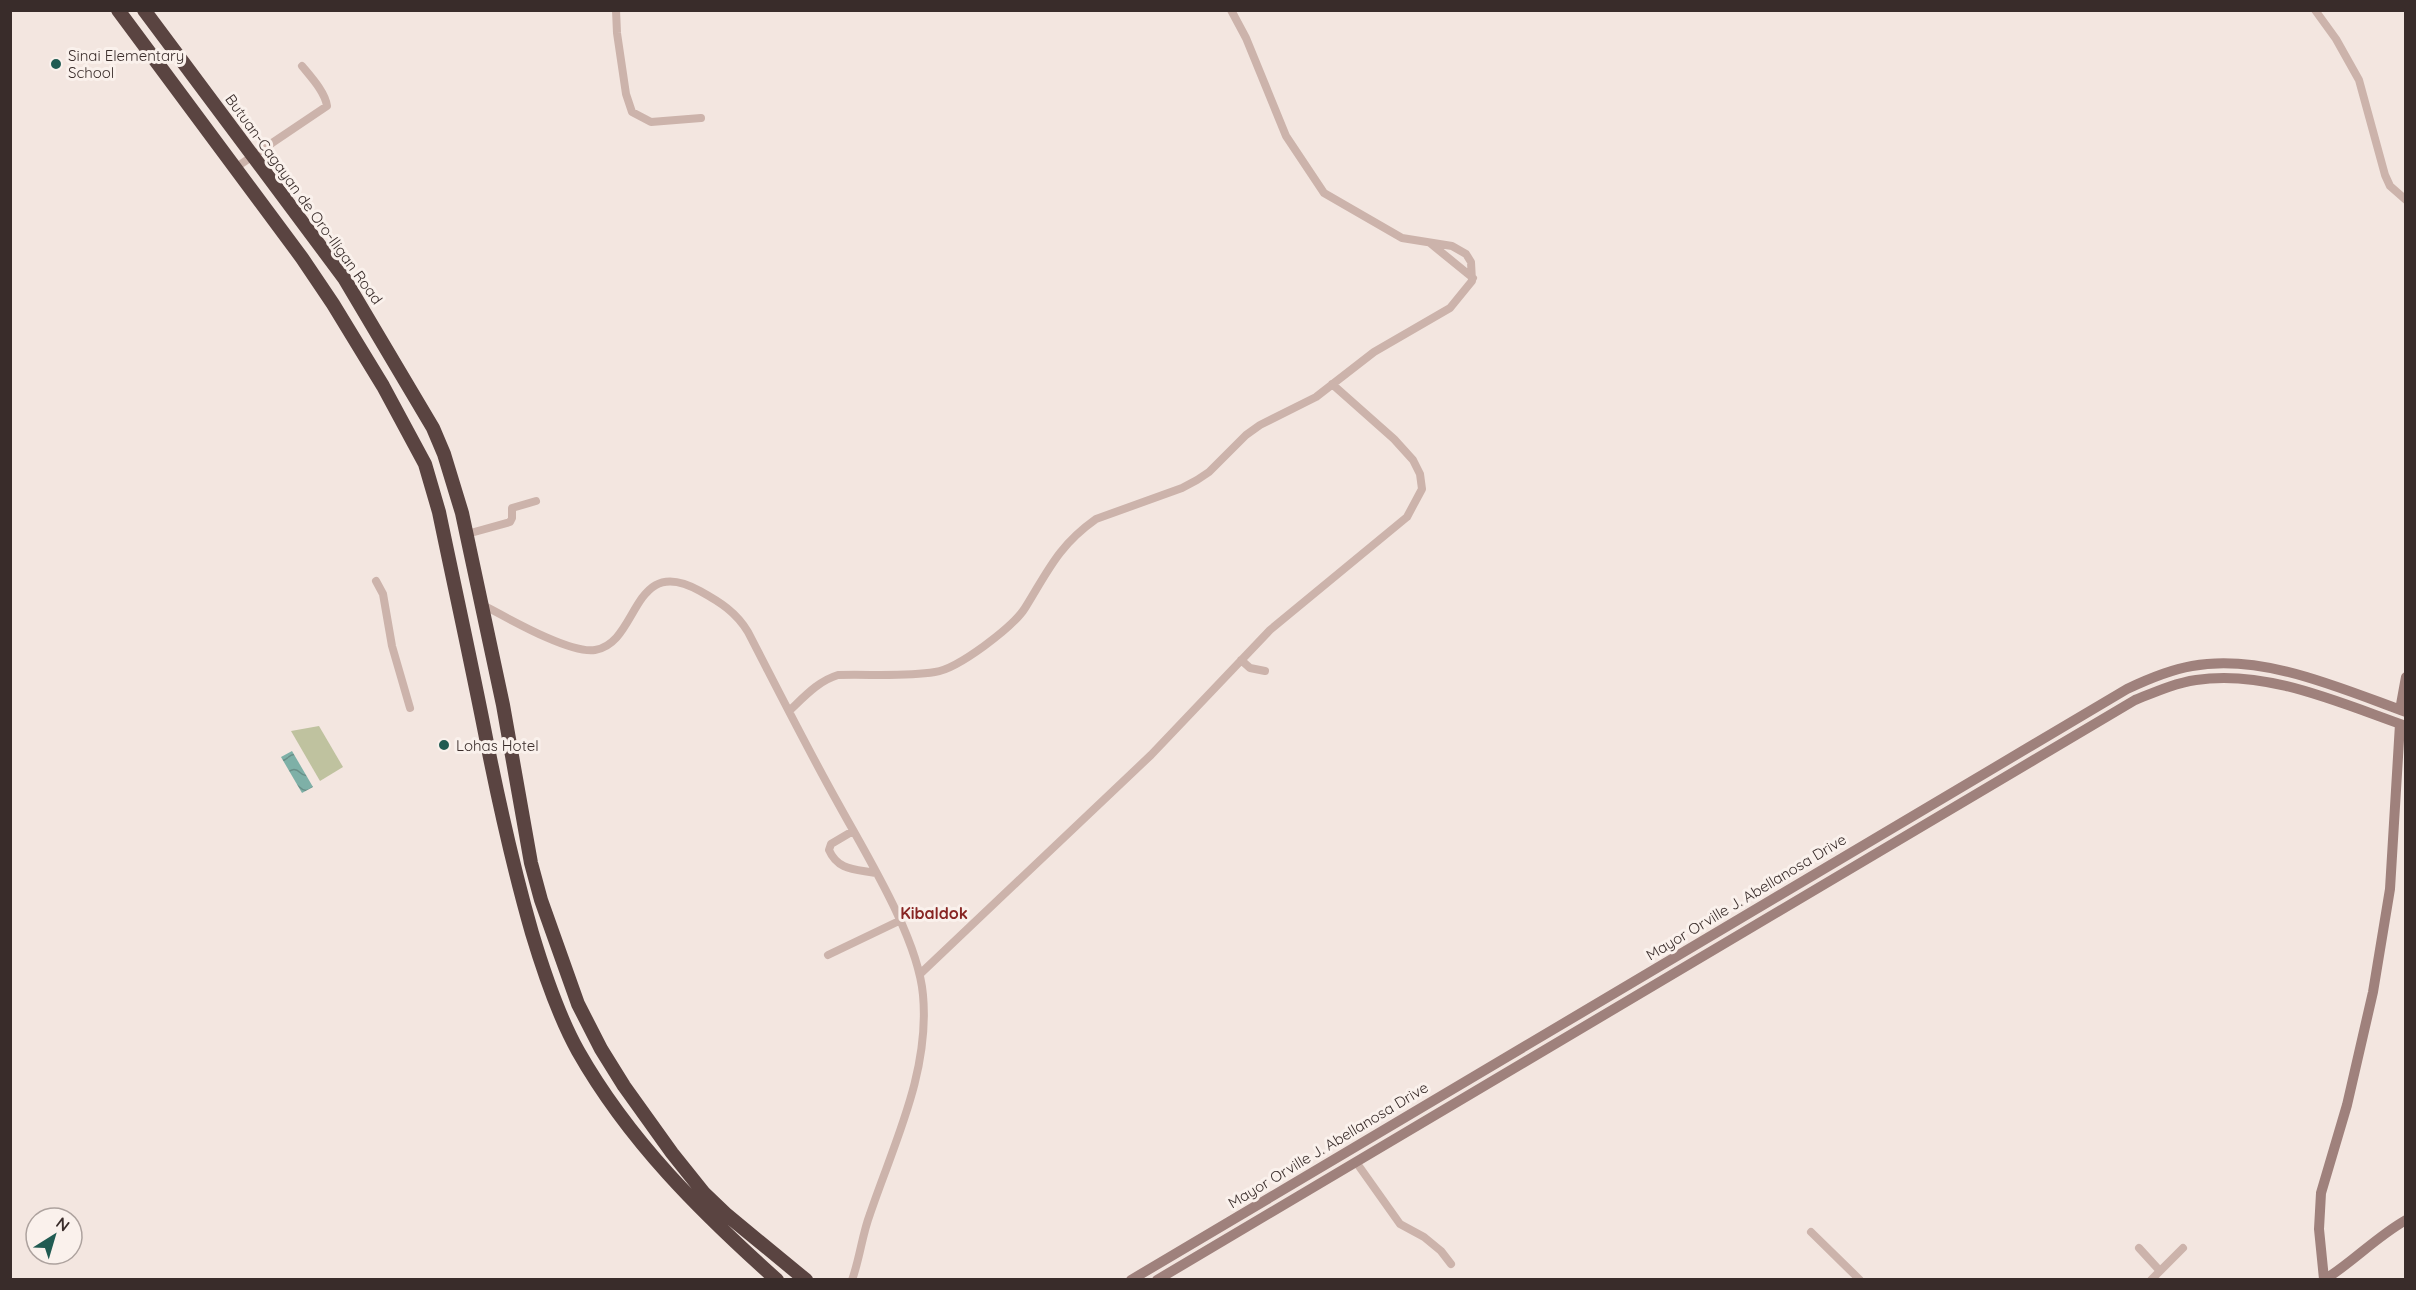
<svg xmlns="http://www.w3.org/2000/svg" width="2416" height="1290" font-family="Quicksand,sans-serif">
<defs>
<pattern id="water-waves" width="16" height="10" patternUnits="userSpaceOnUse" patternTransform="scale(1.5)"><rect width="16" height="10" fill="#7eb0a7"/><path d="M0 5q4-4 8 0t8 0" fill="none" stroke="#688f88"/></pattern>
</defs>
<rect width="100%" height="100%" fill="#f3e6e0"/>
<path fill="#bfc29f" d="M319,726L343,767L320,781L291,731Z"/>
<path fill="url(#water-waves)" d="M292,751L313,787L302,793L281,757Z"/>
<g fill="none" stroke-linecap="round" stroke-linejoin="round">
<path stroke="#ccb3ab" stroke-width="8" d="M616,10L617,33L626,94L632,112L651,122L701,118
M2315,10L2336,39L2359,80L2385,175L2390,186L2406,200
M235,168L327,106C325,92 311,77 302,66
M1430,243L1473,278
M467,534L510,522L512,518V508L536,501
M376,581L383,594L392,646L410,708
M481,604C506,617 569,654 595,650C640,643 631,552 700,591C720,602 736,612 748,632C778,690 807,748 839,805C867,856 918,938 923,995C930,1072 894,1143 870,1214C862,1235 860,1258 852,1280
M1241,660L1250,668L1265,671
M789,711C804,697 818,681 838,675C870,674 904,677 935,672C958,669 1013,627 1025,608C1048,571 1058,546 1096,519L1182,488L1197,480L1209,472L1246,435L1260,425L1316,397L1374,352L1450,308L1472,281L1471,262L1466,254L1452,246L1402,238L1324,193L1286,136L1246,38L1231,10
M853,831L831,844L829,850C838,871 856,869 876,873
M828,955L899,921
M920,974L1151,755L1270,630L1407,517L1422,489L1420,474L1413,460L1394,439L1332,384
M1356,1162L1400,1224L1424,1237L1441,1251L1451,1264
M1811,1232L1860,1280
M2139,1248L2160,1271
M2151,1280L2183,1248"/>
<path stroke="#9f817c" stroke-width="10" d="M2400,710L2406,677
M2324,1279L2319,1229L2321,1193L2347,1105L2373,992L2390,889L2400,724
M1131,1280L2127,689C2148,679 2169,670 2192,666C2262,653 2340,688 2406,712
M1157,1280L2135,700C2155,692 2175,683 2196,680C2266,669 2340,703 2406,726
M2324,1280C2353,1262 2376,1237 2406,1220"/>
<path stroke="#5a4441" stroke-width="14" d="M118,10L302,258L333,304L383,386L425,464L439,512C455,589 472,666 487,743C500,808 514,870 532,933C544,973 558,1015 578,1051C629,1141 701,1212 777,1280
M144,10L344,278L433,428L444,454L462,513L503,705L531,863L541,900L578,1004L601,1049L624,1086L672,1153L704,1193L727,1215L806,1280"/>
</g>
<g fill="#205b52" stroke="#faf1ec" stroke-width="2">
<circle cx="56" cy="64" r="6"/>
<circle cx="444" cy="745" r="6"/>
</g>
<g text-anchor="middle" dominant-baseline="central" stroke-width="6" stroke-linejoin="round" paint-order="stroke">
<g font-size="15" fill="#392c2a" stroke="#faf1ec" text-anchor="start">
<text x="68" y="55">Sinai Elementary<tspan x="68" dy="17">School</tspan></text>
<text x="456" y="745">Lohas Hotel</text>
</g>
<g font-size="15" fill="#392c2a" stroke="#faf1ec">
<text transform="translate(304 199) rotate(54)">Butuan-Cagayan de Oro-Iligan Road</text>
<text transform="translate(1746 897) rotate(-31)">Mayor Orville J. Abellanosa Drive</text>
<text transform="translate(1328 1145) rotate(-31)">Mayor Orville J. Abellanosa Drive</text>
</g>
<g font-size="16" font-weight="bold" fill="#882523" stroke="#faf1ec">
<text x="934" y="913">Kibaldok</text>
</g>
</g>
<rect width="2416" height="1290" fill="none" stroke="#392c2a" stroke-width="24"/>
<g transform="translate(54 1236) rotate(37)"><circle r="28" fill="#faf1ec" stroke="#ada29e" stroke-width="1.5"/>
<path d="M0-4.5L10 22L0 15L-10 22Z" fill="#205b52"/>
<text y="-9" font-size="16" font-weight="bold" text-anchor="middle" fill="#392c2a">N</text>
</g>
</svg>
